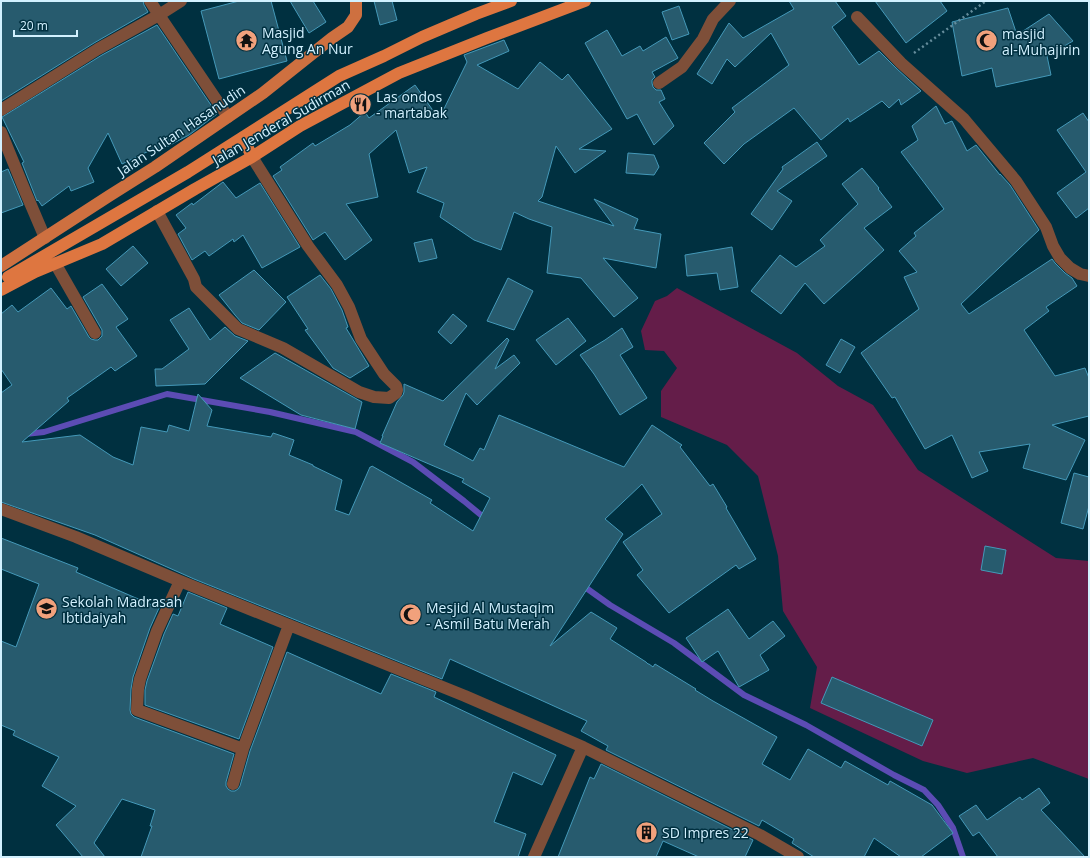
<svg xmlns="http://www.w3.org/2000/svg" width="1090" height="858" font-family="'Open Sans',sans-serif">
<rect width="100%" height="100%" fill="#003040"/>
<path fill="#641d49" d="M677,288L797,353L838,386L873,405L918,470L1056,558L1089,561V779L1033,758L967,773L923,761L810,708L817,667L783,611L778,556L758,476L727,445L661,417V391L677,368L664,351L645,350L641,331L655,301L667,296Z"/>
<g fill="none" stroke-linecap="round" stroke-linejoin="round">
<path stroke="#5c4cb4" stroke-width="6" d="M25,434L44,432L167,394L270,412L356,432L413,462L464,501L487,520
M582,585L610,605L674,643L744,695L806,725L894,775L924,790L938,805L953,828L963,857"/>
</g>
<path fill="#275b6e" stroke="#4499b9" d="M1,1H143L144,5L148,12L94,43L1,101Z
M239,1H271L287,61L219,79L201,11Z
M290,1H313L326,22L309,33Z
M374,1H392L397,20L380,25Z
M789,1H835L846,16L832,27L859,65L879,51L896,68L921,91L901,105L899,99L889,108L882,101L850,122L848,118L821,140L794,108L744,144L724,164L704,143L735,112L732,108L789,65L771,33L735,67L727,59L712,84L697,74L729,23L743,38L794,9Z
M875,1H940L947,11L906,43Z
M679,6L689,34L672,40L662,12Z
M1008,8L1017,35L1049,14L1073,41L1047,56L1051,75L996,87L992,68L962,76L952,22Z
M157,25L217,114L189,135L155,153L153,149L122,164L108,133L88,168L94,182L71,191L69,186L42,206L38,200L37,201L22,163L24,162L2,117L102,55Z
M607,30L622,56L640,46L643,51L666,37L678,58L652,72L655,77L652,80V83L653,87L656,90H661L665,99L659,102L674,126L654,145L637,114L627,119L585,43Z
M504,40L509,51L477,65L518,89L540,62L562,80L568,74L612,129L579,149L606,151L575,173L556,146L542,197L538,201L614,226L594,199L638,219L634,229L661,234L656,268L603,258L638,298L614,317L581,278L547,273L552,227L529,219L514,212L501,250L474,240L440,217L444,203L417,192L427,167L409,173L396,130L369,154L378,197L346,204L372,240L345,260L325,232L313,240L273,176L282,170L280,167L313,143L315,146L350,125L365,112L369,118L415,85L439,119L467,62L464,55Z
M936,106L945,124L952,121L967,151L976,145L1000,175V174L1010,185L1039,230L961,304L969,314L1052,259L1055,263L1065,273L1072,278L1077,286L1046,307L1049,311L1024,330L1055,376L1085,368L1089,378V416L1052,425L1085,440L1066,480L1023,468L1030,444L979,452L988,471L972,478L952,435L925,449L895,397L892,398L861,353L919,309L904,277L917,272L899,251L916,236L914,233L944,209L901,152L918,140L912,126Z
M1083,113L1089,122V208L1076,218L1057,193L1086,172L1057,130Z
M817,142L827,156L777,191L792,201L772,230L751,214L783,169L782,167Z
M628,153L654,155L659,167L654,175L626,173Z
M862,168L879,188L878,189L892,207L864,228L884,250L824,304L805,283L781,314L751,291L780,255L796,267L825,246L820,240L858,204L842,184Z
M8,169L23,205L1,213V172Z
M223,182L236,198L260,183L300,247L262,268L243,235L234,242L233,239L209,256L205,251L192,260L178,234L186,228L176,215L192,203L193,205Z
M432,239L437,258L419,262L414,243Z
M133,246L148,263L121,286L106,269Z
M732,247L738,287L720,290L717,273L687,276L685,255Z
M254,270L286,302L259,330L242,323L235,315L219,295Z
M320,275L331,289L342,310L348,327L346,328L369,366L350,378L333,368L305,330L308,329L287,297Z
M508,278L533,291L514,330L487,321Z
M102,284L128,319L116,327L137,356L115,371L111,367L67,398L69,401L22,442L80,435L113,457L133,465L141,427L167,432L169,425L189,431L198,394L212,410L207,426L271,437L273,433L294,440L289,455L313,465V466L342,480L335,510L349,515L370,467H371L372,466L432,500L430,503L473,531L490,498L462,482L464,479L380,443L383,436H382L397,402L403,395L404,392V384L443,401L507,338L509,340L495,369L514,355L520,363L477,405L466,393L444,445L473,461L480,448L484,450L499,415L624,467L652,425L682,445L680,447L710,486L713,484L727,507L726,508L756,559L739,569L736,565L669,613L637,575L643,570L623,542L662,514L642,484L605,519L623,534L550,646L591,612L617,628L610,639L646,662L648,664H649L653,667L655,664L696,689L695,690L713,701L777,737L762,764L790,780L808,749L841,768L845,761L888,785L890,781L932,805L953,833L921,857H901L874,838L864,857H814L792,843L794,839L762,820L759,826L606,750L608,746L581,731L587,721L450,659L442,679L194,579L95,535L1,502V393L12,385L1,369V314L12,305L18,312L51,288L67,309L71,306L89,337L91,339L95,340H98L102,336V330L83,297Z
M189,308L210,340L225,327L235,336L248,341L205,384L156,386L155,369H162L189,349L170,320Z
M453,314L467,326L451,344L438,332Z
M568,318L586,341L556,365L536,340Z
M622,328L633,347L620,355L647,398L620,415L594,374L580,355L605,340Z
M841,339L855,347L840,373L826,365Z
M275,353L362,402L355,429L301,415L240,378Z
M1074,473L1089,477V506L1083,529L1061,523Z
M1,538L78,568L76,572L159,608L150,628L133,677L131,689L130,710L131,714L134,717L234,754L226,782V786L228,789L231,791H235L238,789L240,786L250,751L287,652L381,694L391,674L436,692L434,697L556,755L542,785L513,772L494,822L526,834L518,857H141L152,826H150L155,810L122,799L94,843L105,857H83L56,825L76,806L42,786L59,757L13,735L15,731L1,725V641L16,647L39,584L1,569Z
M985,546L1006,550L1002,574L981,570Z
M188,592L227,608L220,624L273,647L239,739L145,705V690L147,681L164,634L173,614L178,616Z
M728,609L749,639L773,621L785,636L760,655L769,670L739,687L718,651L702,662L686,638Z
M832,677L933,720L922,746L821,703Z
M601,764L753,840L745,857H699L663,841L656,857H558L590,777L594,779Z
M1039,788L1050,803L1041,810L1085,857H998L979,832L973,836L959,816L976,805L987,820L1020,797L1022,800Z"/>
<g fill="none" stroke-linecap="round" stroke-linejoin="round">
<path stroke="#648c9b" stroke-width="2.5" stroke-dasharray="2 3" stroke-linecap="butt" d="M914,53L986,1"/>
<path stroke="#7e4f39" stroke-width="12" d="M150,1L159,15L228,117
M857,17L901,63L964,119L1016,181L1046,227L1053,246L1060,258L1070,268L1080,274L1089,276
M659,83L682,67L703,39L713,19L730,1
M1,110L98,49L159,15L181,1
M1,132L25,191L45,238
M157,211L194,279L196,287L238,329L283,348L359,392L374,397L389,398L396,393L397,390L396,386L384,374L361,339L349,307L337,285L308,246L252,157
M55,263L95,333
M1,509L76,537L180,581L465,696L583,747L760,835L798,857
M180,581L157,631L140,679L138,689L137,710L243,749L233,784
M243,749L289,625
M534,857L583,747"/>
<path stroke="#ce7040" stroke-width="12" d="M1,266L109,196L155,167L263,93L332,38L348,27L356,15V1"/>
<path stroke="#de7640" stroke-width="12" d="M243,137L252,157
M8,277L188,172L339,76L384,56L422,37L476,14L511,1
M1,290L35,272L102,244L195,189L252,157L300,126L399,73L487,38L585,1"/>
</g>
<defs>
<symbol id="temple-disc" viewBox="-11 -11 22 22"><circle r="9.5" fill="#f1a17c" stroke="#003040"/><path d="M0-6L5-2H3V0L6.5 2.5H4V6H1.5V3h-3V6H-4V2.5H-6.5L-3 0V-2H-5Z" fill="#111"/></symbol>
<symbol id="mosque-disc" viewBox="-11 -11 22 22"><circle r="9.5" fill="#f1a17c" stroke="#003040"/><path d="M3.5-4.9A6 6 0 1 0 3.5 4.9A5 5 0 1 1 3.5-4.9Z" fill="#111"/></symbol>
<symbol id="restaurant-disc" viewBox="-11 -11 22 22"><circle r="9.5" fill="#f1a17c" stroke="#003040"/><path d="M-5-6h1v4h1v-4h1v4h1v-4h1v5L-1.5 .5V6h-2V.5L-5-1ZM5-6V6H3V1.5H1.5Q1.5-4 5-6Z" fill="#111"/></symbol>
<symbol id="school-disc" viewBox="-11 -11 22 22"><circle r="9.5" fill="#f1a17c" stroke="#003040"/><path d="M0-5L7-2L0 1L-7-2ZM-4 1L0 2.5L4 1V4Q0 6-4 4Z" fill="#111"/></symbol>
<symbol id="building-disc" viewBox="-11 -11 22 22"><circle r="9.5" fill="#f1a17c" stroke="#003040"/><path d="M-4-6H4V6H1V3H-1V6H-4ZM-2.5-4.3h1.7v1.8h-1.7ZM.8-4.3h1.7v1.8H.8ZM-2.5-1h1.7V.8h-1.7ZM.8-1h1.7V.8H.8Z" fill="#111"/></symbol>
</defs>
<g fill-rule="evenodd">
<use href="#temple-disc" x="234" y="28" width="25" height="25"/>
<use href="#mosque-disc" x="974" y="28" width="25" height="25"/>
<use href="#restaurant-disc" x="348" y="92" width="25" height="25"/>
<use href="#school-disc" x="34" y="596" width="25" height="25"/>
<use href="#mosque-disc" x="398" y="602" width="25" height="25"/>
<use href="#building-disc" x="634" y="820" width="25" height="25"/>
</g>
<g text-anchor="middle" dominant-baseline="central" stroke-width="3" stroke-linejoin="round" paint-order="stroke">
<g font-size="14" fill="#d2f1ff" stroke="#003040" text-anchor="start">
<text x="262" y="32">Masjid<tspan x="262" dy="16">Agung An Nur</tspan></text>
<text x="1002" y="33">masjid<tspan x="1002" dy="16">al-Muhajirin</tspan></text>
<text x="376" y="96">Las ondos<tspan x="376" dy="16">- martabak</tspan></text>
<text x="62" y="601">Sekolah Madrasah<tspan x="62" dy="16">Ibtidaiyah</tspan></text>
<text x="426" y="607">Mesjid Al Mustaqim<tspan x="426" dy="16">- Asmil Batu Merah</tspan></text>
<text x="662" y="832">SD Impres 22</text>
</g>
<g font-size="14" fill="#d2f1ff" stroke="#003040">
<text transform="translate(281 122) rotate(-30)">Jalan Jenderal Sudirman</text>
<text transform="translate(181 130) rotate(-34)">Jalan Sultan Hasanudin</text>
</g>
</g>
<rect width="1090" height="858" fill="none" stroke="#d2f1ff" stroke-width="4"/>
<path d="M14 30v6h63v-6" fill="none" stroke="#d2f1ff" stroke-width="2"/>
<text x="20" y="30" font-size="12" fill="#d2f1ff" stroke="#003040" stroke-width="3" paint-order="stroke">20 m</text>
</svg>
